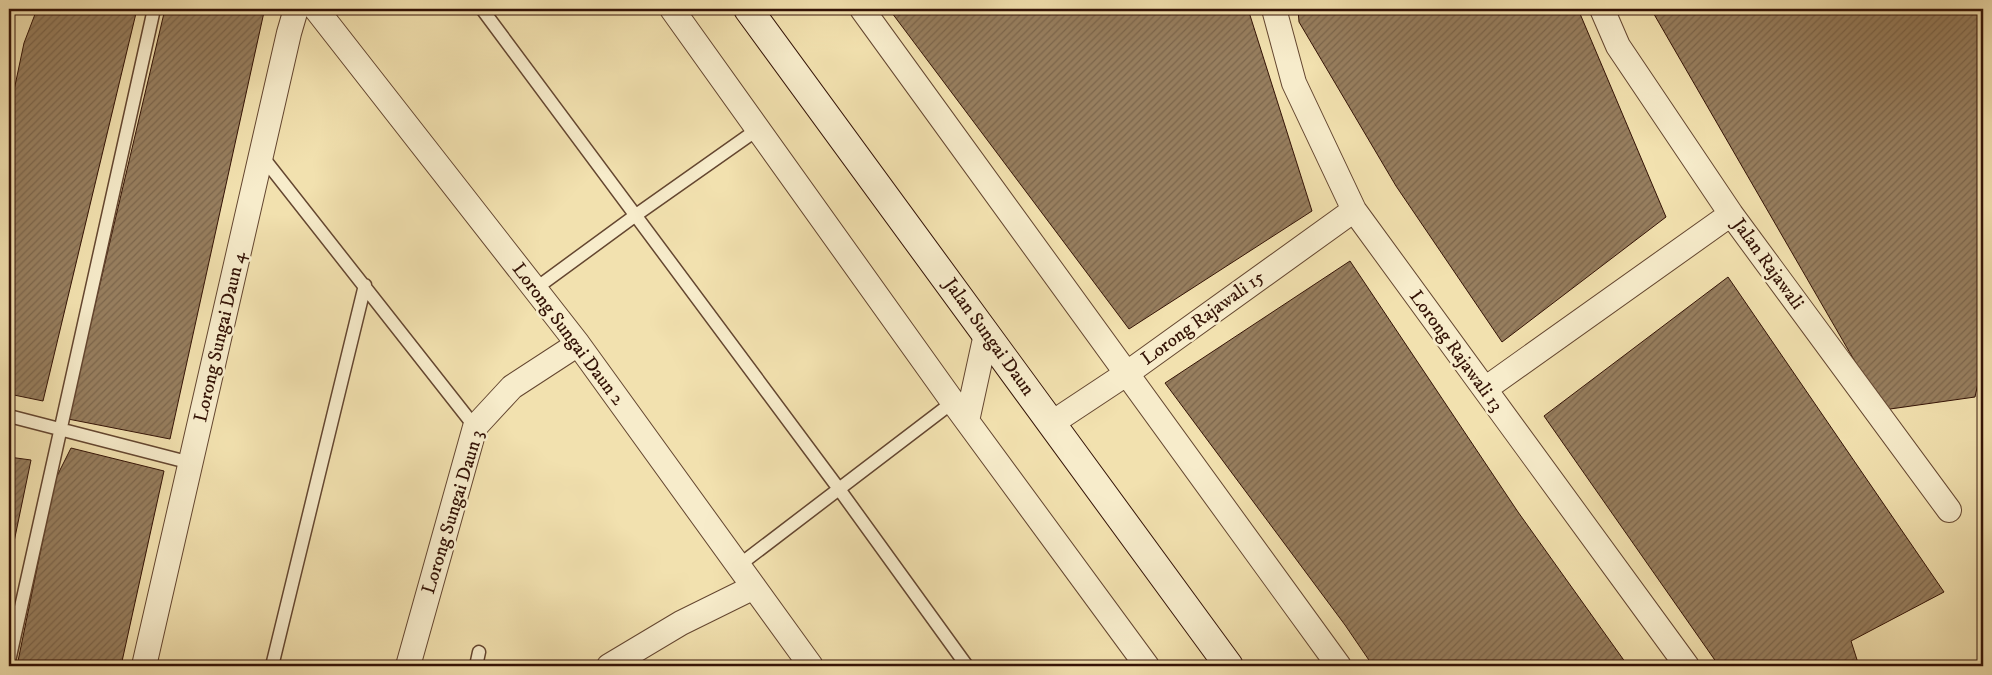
<svg xmlns="http://www.w3.org/2000/svg" width="1992" height="675" font-family="'IM FELL DW Pica',serif">
<defs>
<pattern id="building-hatch" width="6" height="6" patternUnits="userSpaceOnUse" patternTransform="scale(1.25)"><rect width="6" height="6" fill="#977e5e"/><path d="M-1 1l2-2M0 6l6-6M5 7l2-2" fill="none" stroke="#7c664c"/></pattern>
</defs>
<rect width="100%" height="100%" fill="#f2e1af"/>
<filter id="stains"><feTurbulence type="fractalNoise" baseFrequency=".004" numOctaves="4"/><feColorMatrix values="0 0 0 0 .2 0 0 0 0 .09 0 0 0 0 .02 0 0 0 .5 -.17"/></filter>
<radialGradient id="worn" r=".72"><stop offset=".6" stop-color="#630" stop-opacity="0"/><stop offset="1" stop-color="#630" stop-opacity=".3"/></radialGradient>
<path fill="url(#building-hatch)" stroke="#341306" d="M37,9H137L43,401L9,394V114L24,43Z
M165,9H249L264,12L170,439L68,419Z
M889,9H1248L1312,211L1129,329Z
M1298,9H1578L1666,217L1502,342L1396,186L1299,22Z
M1651,9H1983V360L1975,397L1883,410Z
M1350,261L1518,512L1628,666H1373L1345,625L1165,383Z
M1728,277L1944,592L1851,641L1859,666H1719L1544,416Z
M71,448L164,471L121,666H17L55,480Z
M9,457L31,460L9,566Z"/>
<g fill="none" stroke-linecap="round" stroke-linejoin="round">
<defs>
<path id="lane" d="M482,9L839,489L967,666
M261,155L475,427
M535,289L636,215L758,129
M9,416L191,463
M738,566L953,402
M9,661L154,9
M272,666L365,285
M476,666L479,652"/>
<path id="street" d="M316,9L578,344L811,666
M672,9L953,402L1147,666
M862,9L1339,666
M1274,9L1294,83L1354,210L1687,666
M1602,9L1618,46L1731,214L1949,510
M1485,389L1731,214
M967,421L986,334
M1052,423L1126,374L1354,210
M144,666L289,33L296,9
M408,666L475,427L512,387L578,344
M609,666L681,623L754,587"/>
<path id="secondary" d="M748,9L1229,666"/>
</defs>
<use href="#lane" stroke="#644630" stroke-width="15"/>
<use href="#street" stroke="#644630" stroke-width="26"/>
<use href="#secondary" stroke="#341306" stroke-width="30"/>
<use href="#lane" stroke="#f7eccb" stroke-width="12"/>
<use href="#street" stroke="#f7eccb" stroke-width="24"/>
<use href="#secondary" stroke="#f7eccb" stroke-width="28"/>
</g>
<g text-anchor="middle" dominant-baseline="central" stroke-width="5" stroke-linejoin="round" paint-order="stroke">
<g font-size="19" fill="#341306" stroke="#f7eccb">
<text transform="translate(1768 264) rotate(54)">Jalan Rajawali</text>
<text transform="translate(1203 318) rotate(-36)">Lorong Rajawali 15</text>
<text transform="translate(568 334) rotate(53)">Lorong Sungai Daun 2</text>
<text transform="translate(220 337) rotate(-77)">Lorong Sungai Daun 4</text>
<text transform="translate(989 337) rotate(54)">Jalan Sungai Daun</text>
<text transform="translate(1456 351) rotate(54)">Lorong Rajawali 13</text>
<text transform="translate(453 512) rotate(-73)">Lorong Sungai Daun 3</text>
</g>
</g>
<rect width="1992" height="675" fill="none" stroke="#f2e1af" stroke-width="30"/>
<rect x="10" y="10" width="1972" height="655" fill="none" stroke="#341306" stroke-width="2.5"/>
<rect x="15" y="15" width="1962" height="645" fill="none" stroke="#341306"/>
<rect width="100%" height="100%" filter="url(#stains)"/>
<rect width="100%" height="100%" fill="url(#worn)"/>
</svg>
